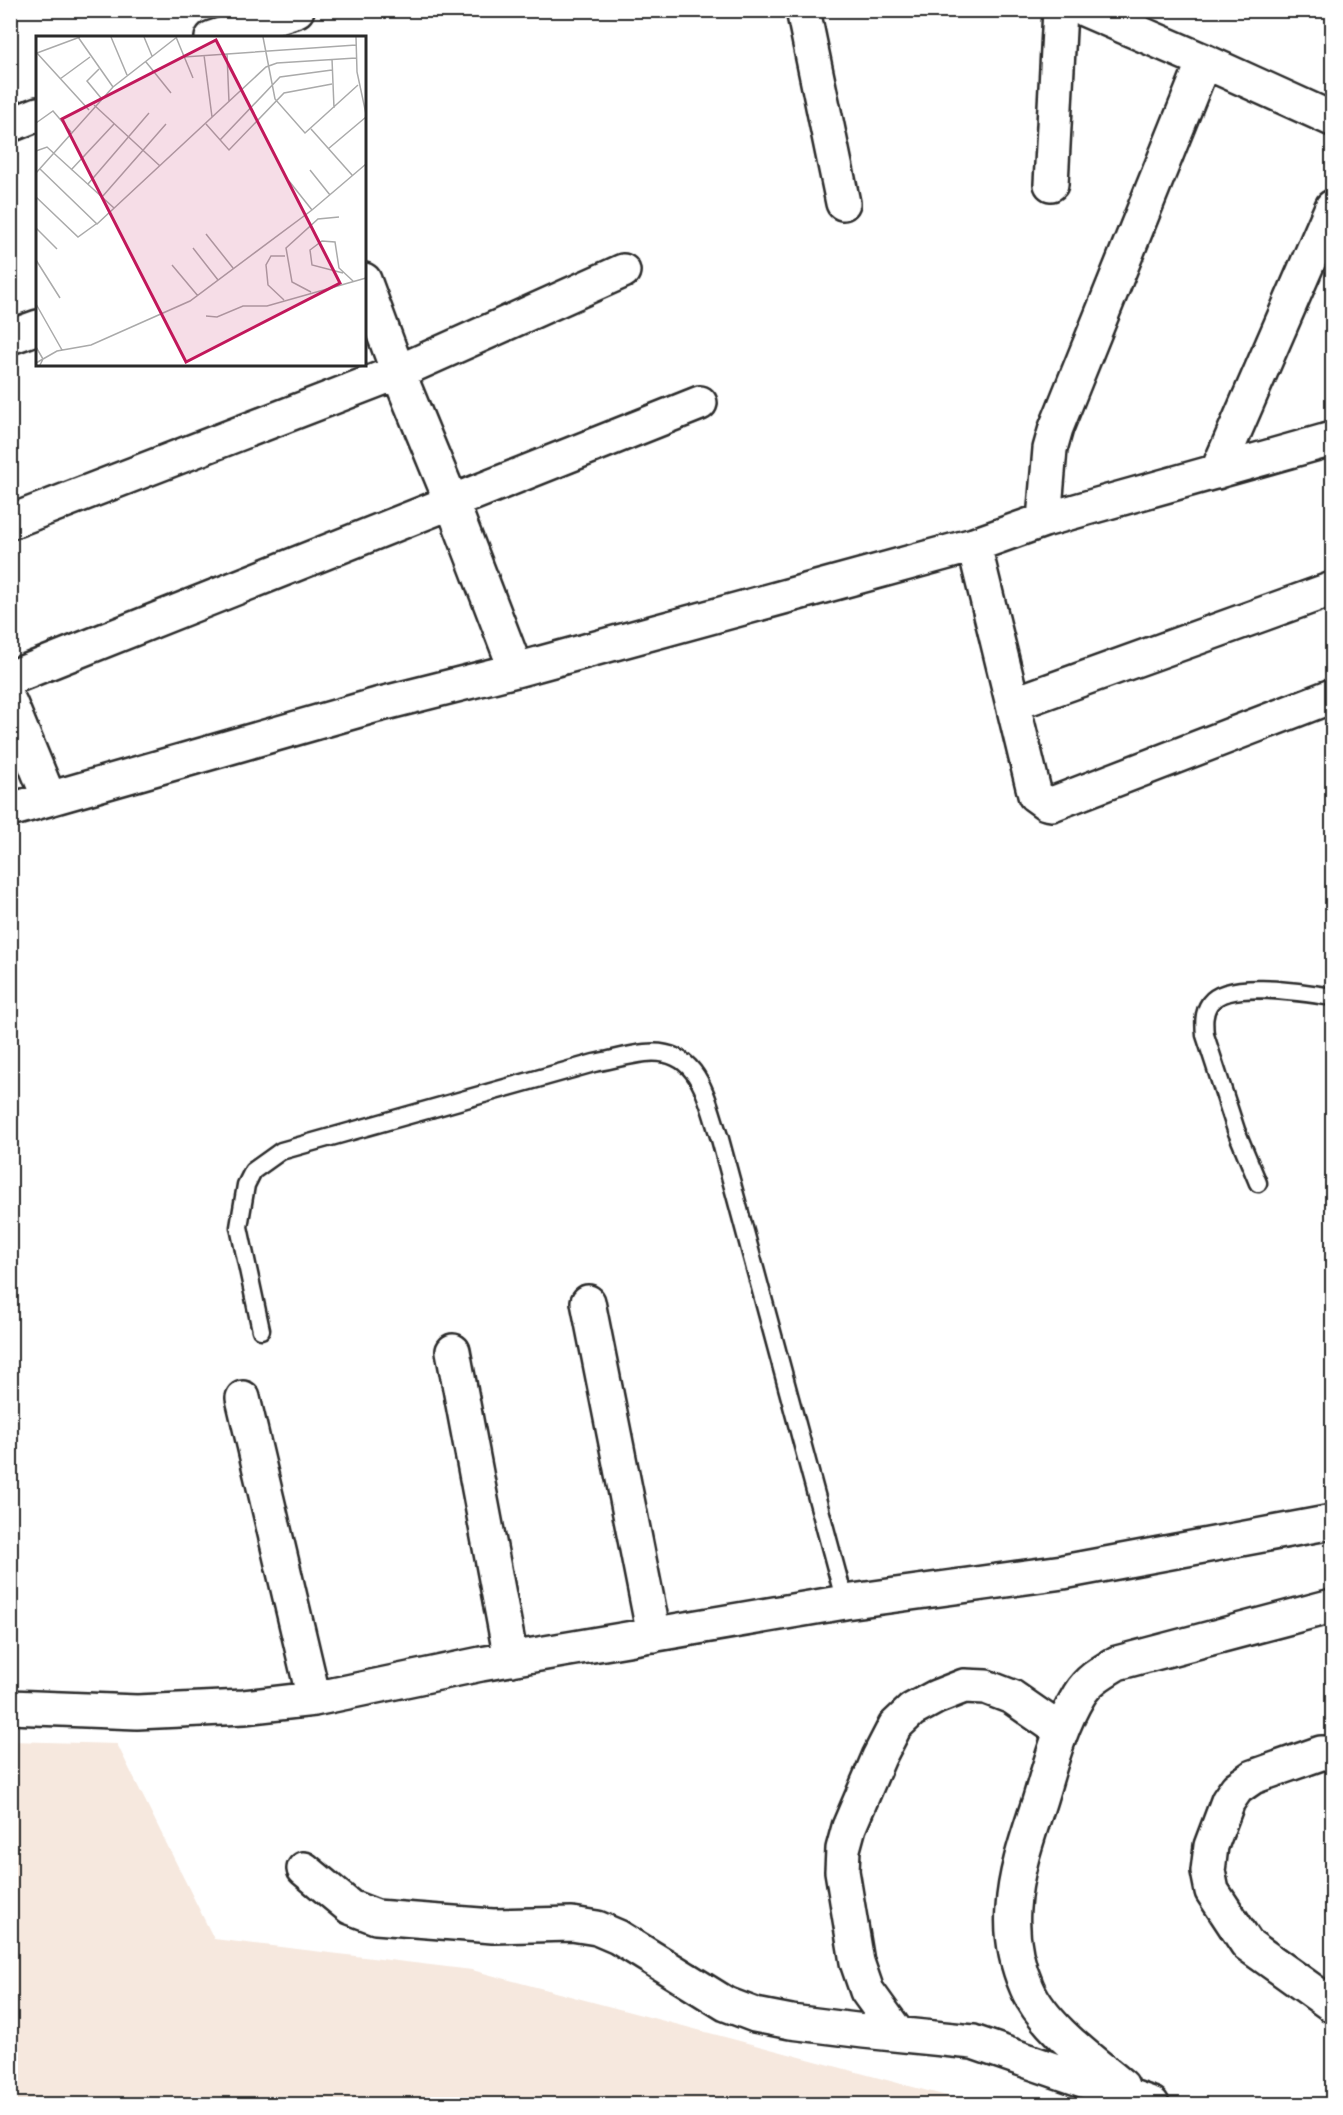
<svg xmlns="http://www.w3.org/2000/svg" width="1343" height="2115" font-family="'Gochi Hand',sans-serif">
<rect width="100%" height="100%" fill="#fff"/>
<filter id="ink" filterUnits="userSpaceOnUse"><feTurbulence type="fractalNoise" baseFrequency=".0167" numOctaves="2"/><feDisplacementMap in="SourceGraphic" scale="12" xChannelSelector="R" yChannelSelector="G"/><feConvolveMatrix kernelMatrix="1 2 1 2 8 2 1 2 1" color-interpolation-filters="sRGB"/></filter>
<g filter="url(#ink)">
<path fill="#f6e8de" d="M11,1741L117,1744L214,1939L472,1970L977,2104H11Z"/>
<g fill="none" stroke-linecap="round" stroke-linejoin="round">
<defs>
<path id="service" d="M1258,1183L1236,1130L1205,1035C1204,1024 1203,1013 1210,1003C1228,979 1305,993 1332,997
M261,1330L239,1227L246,1185L253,1171L281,1151L594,1063C611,1060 628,1055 645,1053C700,1047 706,1099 720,1139L845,1602"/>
<path id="minor" d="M803,10L843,203
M1086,10L1204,61L1332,119
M212,38L297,10
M10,125L38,114
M1051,184L1060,10
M364,280L398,372L452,503L516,670
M10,337L38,327
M1217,472L1332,207
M1044,520L1050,449L1056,428L1204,61
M10,522L398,372L623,271
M974,545L1035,795L1046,803L1052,804L1332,696
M10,678L700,403
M10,703L49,798
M1013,704L1332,589
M10,810L377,705L516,670L974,545L1044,520L1332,439
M588,1302L654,1635
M453,1351L511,1659
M243,1398L314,1699
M10,1707L137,1712L244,1707L314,1699L481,1664L845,1602L1063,1572L1332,1522
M1332,1753H1321L1253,1777L1237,1788L1228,1801L1211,1846L1208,1871L1212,1891L1247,1944L1332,2005
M304,1869L350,1907L376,1917L493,1926L572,1924L597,1928L618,1937L726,2004L755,2015L791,2022L864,2031L973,2042L1152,2104
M898,2034L867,1991L857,1962L842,1871L843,1849L849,1827L879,1757L895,1726L912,1710L936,1697L964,1686L986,1687L1012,1697L1061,1731
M1122,2086C1091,2060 1043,2026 1027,1988C1016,1963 1011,1936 1013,1908C1015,1872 1028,1836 1039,1802C1050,1766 1059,1728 1079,1695C1088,1680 1102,1672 1117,1663L1332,1606"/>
</defs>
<use href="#service" stroke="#2b2b2b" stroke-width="21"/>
<use href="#minor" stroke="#2b2b2b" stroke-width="38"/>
<use href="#service" stroke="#fff" stroke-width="16"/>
<use href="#minor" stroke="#fff" stroke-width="33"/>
</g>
</g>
<g transform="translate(36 36)">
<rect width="330" height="330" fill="#fff"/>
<path fill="none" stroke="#aaa" stroke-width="1.5" d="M42,1L77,51M75,1L91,39M108,1L116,20M140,1L157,42M227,1L239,63L269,97L322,49M320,1L321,36L330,78M0,16L53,74M1,17L44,1M191,18L193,66M168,19L176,81M148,21L320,9M296,23L298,72M110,26L135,57M63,33L51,45L65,62M24,43L54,21M58,69L124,130M0,87L17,75L35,96M170,88L193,114L248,57L296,48M275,93L316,139M184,104L244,41L296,34M292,113L330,81M0,115L11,111L78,172M4,133L61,188L230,31L241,27L320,22M35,134L78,88M274,134L294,159M0,137L77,51L141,1M253,145L276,174M52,148L113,77M0,161L42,201L60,188M66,161L130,88M0,192L21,213M170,198L197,232M157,212L182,244M0,224L24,262M136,229L162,260M307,237L276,229L274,214L286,205L299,206L303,232L317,245M275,256L256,246L250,212L282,183L303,181M248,264L232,249L230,229L235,220H249M0,268L26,314M170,280L181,281L207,270H231L330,242M0,311L7,323L4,329M0,327L21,315L55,309L154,265L276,174L330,128"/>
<path fill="#c2185b" fill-opacity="0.15" stroke="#c2185b" stroke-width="3" d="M180,4L304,247L150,326L26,83Z"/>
<rect width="330" height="330" fill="none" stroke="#2b2b2b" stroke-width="3"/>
</g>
<rect width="1343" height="2115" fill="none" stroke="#fff" stroke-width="36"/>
<rect x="18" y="18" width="1307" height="2079" fill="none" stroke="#2b2b2b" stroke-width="2" filter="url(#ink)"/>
</svg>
